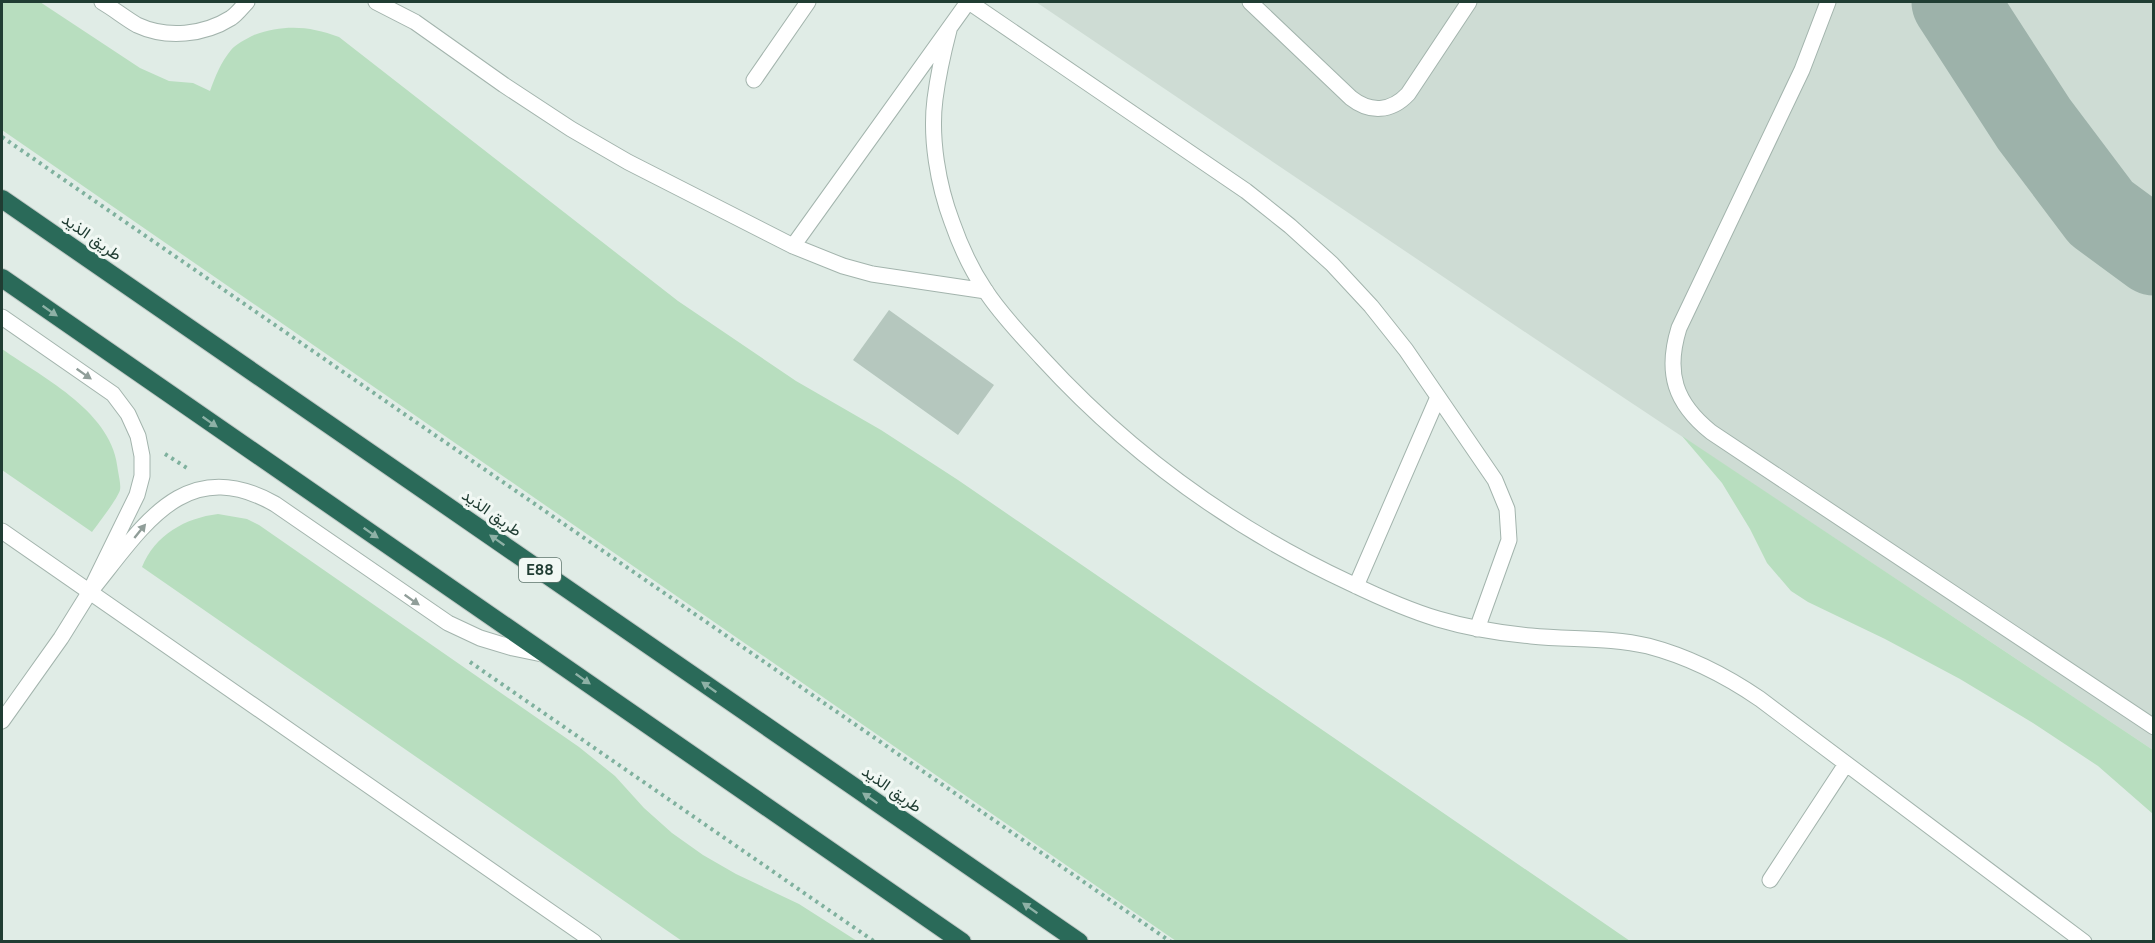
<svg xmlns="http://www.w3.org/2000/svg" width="2155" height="943" font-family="'DM Sans',Vazirmatn,sans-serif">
<rect width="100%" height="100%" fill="#e0ece6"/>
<path fill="#cedcd4" d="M1036,2H2153V750L1531,336Z"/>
<path fill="#b8debf" d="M2,2H40L140,68L169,81L193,83L210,91C215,77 221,62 231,50C236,44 246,39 254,35C284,24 310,26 339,37L678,301L796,381L881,430L958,480L1630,941H1176L2,130Z
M2,349C45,379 114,413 118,471C119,477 121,485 120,490C118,498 98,524 92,532L2,470Z
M1682,436L2153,750V814L2098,766L2033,723L1960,679L1885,639L1808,602L1791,591L1767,563L1750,529L1722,483Z
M218,514L247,519L259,525L579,747L615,776L644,808L672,833L703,855L736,874L799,904L857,941H682L142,567C155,535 185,518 218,514Z"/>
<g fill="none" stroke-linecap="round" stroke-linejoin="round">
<path stroke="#9db2aa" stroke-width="87" d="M1955,2L2034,124L2101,213L2154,252"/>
</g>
<path fill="#b5c7be" d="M889,310L994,385L958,435L853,360Z"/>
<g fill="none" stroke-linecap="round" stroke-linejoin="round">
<defs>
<path id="lane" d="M102,2C114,9 125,18 137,25C167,39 204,35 231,18C237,14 242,7 247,2
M376,2L415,22L504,85L571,129L628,162L793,246L843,266L872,274L986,291
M969,2L1246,191L1290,226L1332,264L1371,306L1406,350L1495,480L1507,509L1509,540L1477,629
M1250,2L1351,98C1370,113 1391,112 1408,94L1469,2
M1828,2L1802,70L1679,328C1665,373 1675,403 1711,432L2154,727
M949,30C943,53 938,76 935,99C930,138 938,185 952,222C960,245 971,269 985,290C1001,315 1023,337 1042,358C1129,453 1234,529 1350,583C1379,597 1408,610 1438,619C1468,628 1499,633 1531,636C1570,640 1610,637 1648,646C1690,657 1725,675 1760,699L2084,942
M754,80L808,2
M793,246L968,2
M2,317L113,394L128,414L138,436L142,456V476L137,495L89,593L61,638L2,721
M2,531L594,942
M1356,586L1438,397
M89,593C141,530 183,452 275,504L448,623L480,638L513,648L542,654
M1770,880L1846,764"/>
<path id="highway" d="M2,199L1079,942
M2,278L962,942"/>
</defs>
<use href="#lane" stroke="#a3b4ad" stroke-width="17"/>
<use href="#highway" stroke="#c1c9c6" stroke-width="20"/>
<path stroke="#7fb19e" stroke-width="4" stroke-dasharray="3 4.5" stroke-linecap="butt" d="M2,137L1171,942
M165,454L187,468
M470,662L875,942"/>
<use href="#lane" stroke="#fff" stroke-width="15"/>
<use href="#highway" stroke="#2a6a59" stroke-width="18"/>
</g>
<defs><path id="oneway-solid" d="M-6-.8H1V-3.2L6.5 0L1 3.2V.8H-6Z" transform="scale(1.5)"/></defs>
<g fill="#8eb1a6">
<use href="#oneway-solid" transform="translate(50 311) rotate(35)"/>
<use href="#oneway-solid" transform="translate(210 422) rotate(35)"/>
<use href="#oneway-solid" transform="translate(371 533) rotate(35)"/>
<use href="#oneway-solid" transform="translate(497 540) rotate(-145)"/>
<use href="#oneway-solid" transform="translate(583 679) rotate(35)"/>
<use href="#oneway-solid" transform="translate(709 687) rotate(-145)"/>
<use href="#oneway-solid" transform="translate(870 798) rotate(-145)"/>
<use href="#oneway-solid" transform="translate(1030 908) rotate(-145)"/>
</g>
<g fill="#909e99">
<use href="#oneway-solid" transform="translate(84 374) rotate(35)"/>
<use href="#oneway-solid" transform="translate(140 531) rotate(-51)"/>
<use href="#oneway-solid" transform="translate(412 600) rotate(35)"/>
</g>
<g text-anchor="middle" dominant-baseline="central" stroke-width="6" stroke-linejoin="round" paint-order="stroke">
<rect fill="#f1f8f4" stroke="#5f756d" stroke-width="1.5" x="519" y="558" width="42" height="24" rx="4.5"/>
<g font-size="15" font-weight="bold" fill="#203d33">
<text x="540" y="570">E88</text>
</g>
<g font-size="16" fill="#203d33" stroke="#f1f8f4">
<text transform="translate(92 237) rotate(35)">طريق الذيد</text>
<text transform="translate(492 513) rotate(35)">طريق الذيد</text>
<text transform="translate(892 789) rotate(35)">طريق الذيد</text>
</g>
</g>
<rect width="2155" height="943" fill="none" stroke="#203d33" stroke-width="6"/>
</svg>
